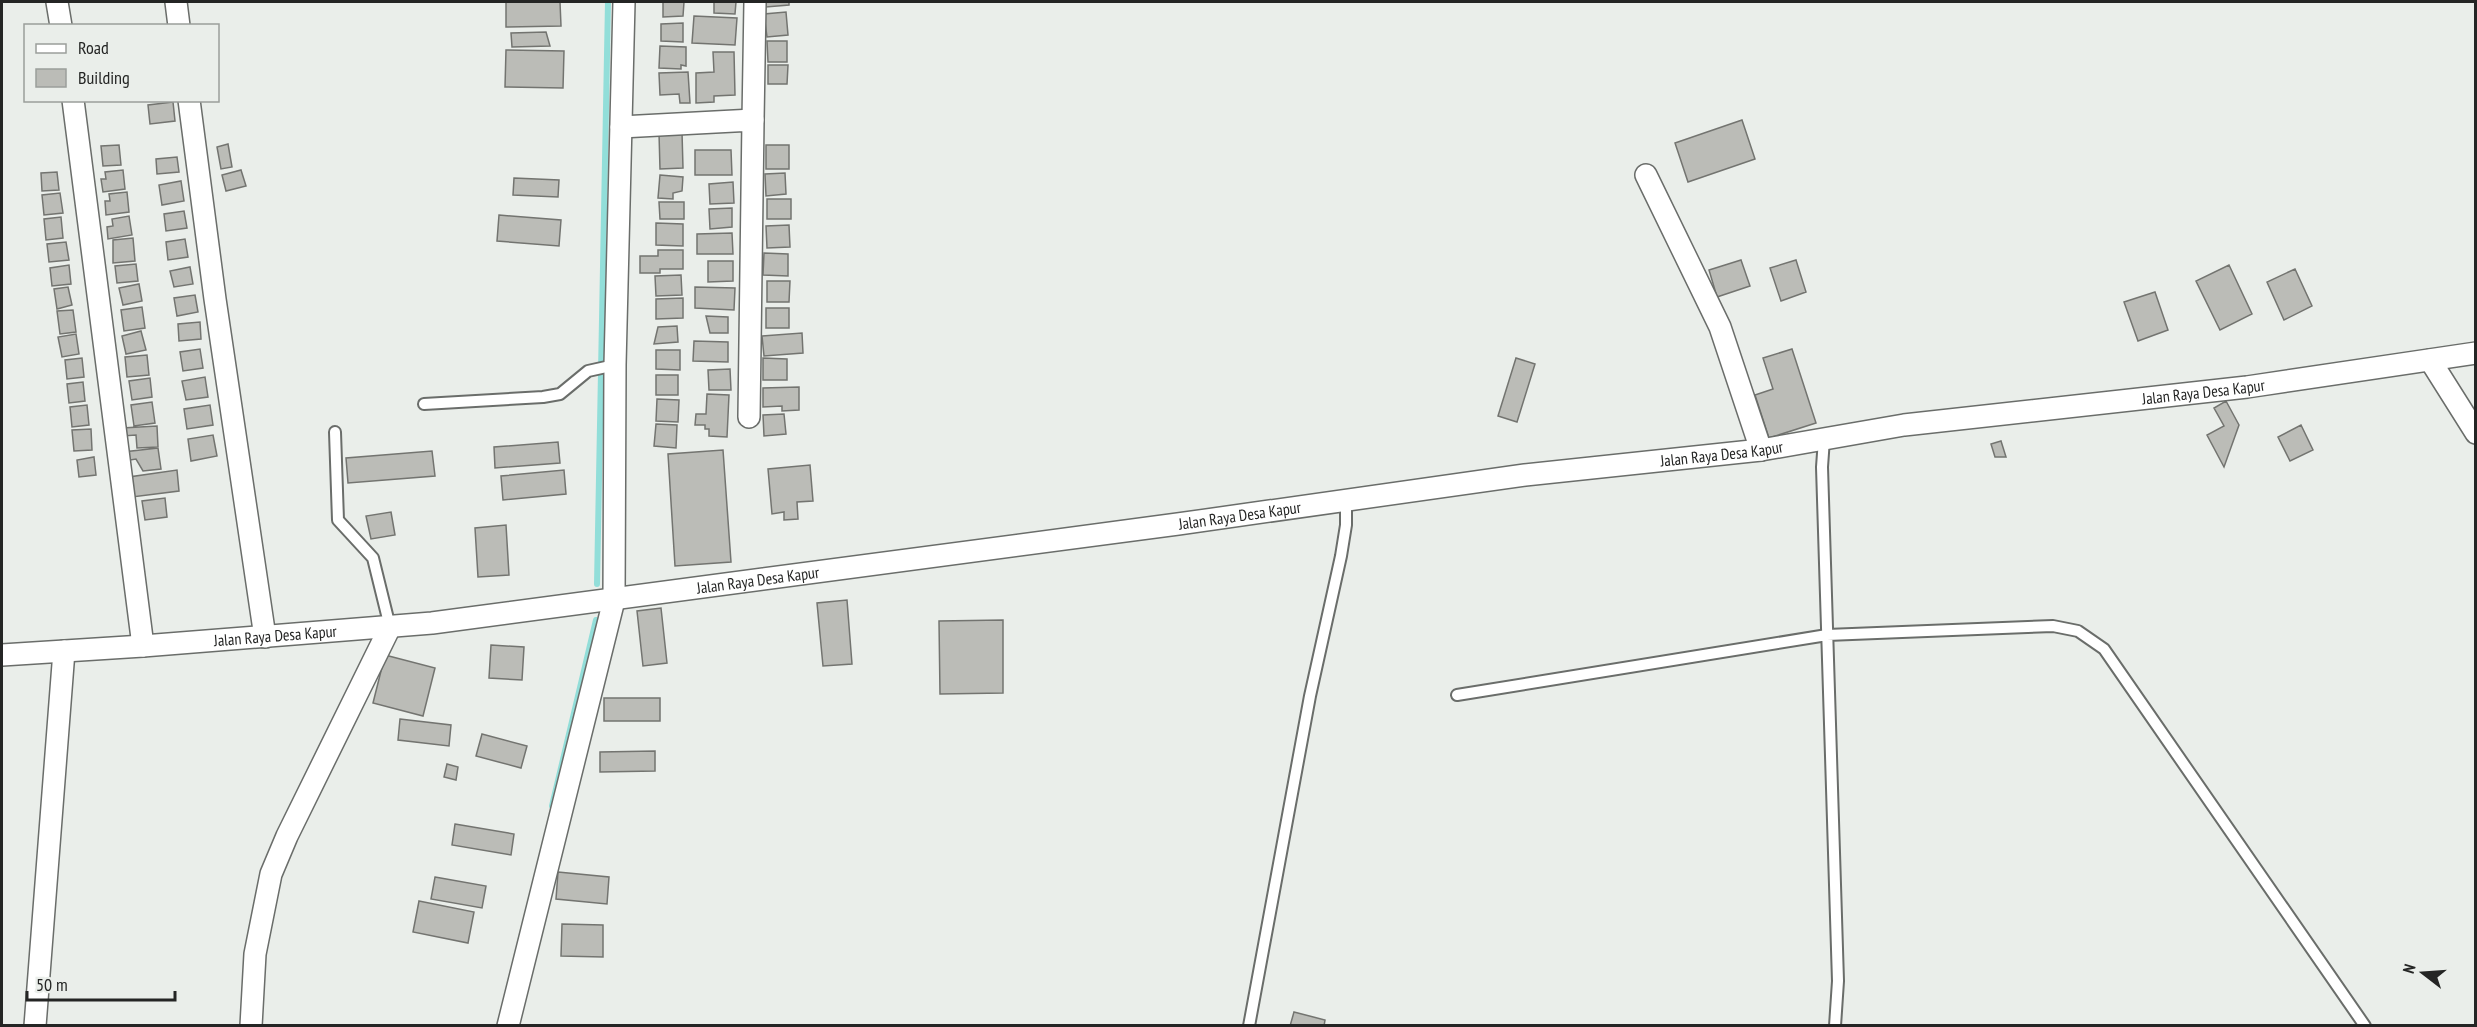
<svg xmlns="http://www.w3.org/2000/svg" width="2477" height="1027" font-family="'PT Sans Narrow',sans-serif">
<rect width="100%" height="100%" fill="#eaeeea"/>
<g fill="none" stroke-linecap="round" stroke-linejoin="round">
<path stroke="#92ded9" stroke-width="6" d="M597,584L608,2
M552,806L596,620"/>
</g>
<path fill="#bbbcb7" stroke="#737470" stroke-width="1.5" d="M506,2H560L561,26L506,27Z
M663,2H684L683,16L663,17Z
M714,2H736L735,14L714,13Z
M766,2H789V5L766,7Z
M786,12L788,35L767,37L764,14Z
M694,16L737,18L735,45L692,43Z
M683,23V42L661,41V24Z
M546,32L550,46L512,47L511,33Z
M767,41H787V62H768Z
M660,46L686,47V66L681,65V69L659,68Z
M506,50L564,51L563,88L505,87Z
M713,52H734L735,95L714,96V102L696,103V73L714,72Z
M768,65H788L787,84H768Z
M688,72L690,103H680L679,94L660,95L659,73Z
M173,102L175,121L150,124L148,105Z
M1742,120L1755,159L1688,182L1675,143Z
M682,132L683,168L660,169L659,133Z
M228,144L232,167L221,169L217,147Z
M119,145L121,165L103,166L101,146Z
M766,145H789V169H766Z
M695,150H731L732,175H695Z
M177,157L179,172L157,174L156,159Z
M123,170L125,189L103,192L101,179H106L105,172Z
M241,170L246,186L226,191L222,175Z
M57,172L59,190L42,191L41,173Z
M785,173L786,194L766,196L765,174Z
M660,175L683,177L682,191L673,193V199L658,198Z
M514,178L559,180L558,197L513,195Z
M181,181L184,201L162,205L159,185Z
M733,182L734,203L710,204L709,184Z
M127,192L129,212L106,215L105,201H110L109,194Z
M60,193L63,213L44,215L42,195Z
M767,199H791V219H767Z
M659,202H684V219H660Z
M732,208V227L710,229L709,209Z
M184,211L187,228L166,231L164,214Z
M499,215L561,220L559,246L497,241Z
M129,216L132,235L108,239L107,227L113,226L112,219Z
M61,217L63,238L46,240L44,219Z
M656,223L683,224V246L656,245Z
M789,225L790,247L767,248L766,226Z
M732,233L733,254H697V234Z
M133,238L135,261L113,263V240Z
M185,239L188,257L168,260L166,242Z
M66,242L69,260L49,262L47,244Z
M658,250H683V269H660V273H640V256H658Z
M764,253L788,254V276L763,275Z
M1741,260L1750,286L1717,297L1709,270Z
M1796,260L1806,292L1781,301L1770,268Z
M708,261H733V281L708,282Z
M136,264L138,281L117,283L115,266Z
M69,265L71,284L52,286L50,268Z
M2229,265L2252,314L2220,330L2196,281Z
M190,267L193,284L174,287L170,271Z
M2295,269L2312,306L2284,320L2267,282Z
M681,275L682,295L656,296L655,276Z
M767,281H790L789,302H767Z
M139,284L142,301L123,305L119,288Z
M68,287L72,305L57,309L54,289Z
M695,287L735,288L734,310L695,308Z
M2155,292L2168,330L2138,341L2124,302Z
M195,295L198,312L177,316L174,298Z
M683,298V318L656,319V299Z
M142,307L145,328L124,331L121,310Z
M766,308H789V328H766Z
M73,310L76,332L60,334L57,311Z
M706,316L728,317V333H710Z
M200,322L201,339L179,341L178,324Z
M677,326L678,342L654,344L658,327Z
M141,331L146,350L126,354L122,336Z
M802,333L803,353L764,356L762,336Z
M76,334L79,354L62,357L58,337Z
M694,341L728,342V362L693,361Z
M200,349L203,368L183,371L180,352Z
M1792,349L1816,423L1769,438L1755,395L1773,389L1763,358Z
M656,350H680V370L656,369Z
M147,355L149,375L127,377L125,357Z
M82,358L84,377L67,379L65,360Z
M763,358L787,359V380H763Z
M1516,358L1535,364L1517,422L1498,416Z
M730,369L731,390H709L708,370Z
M656,375H678V395H656Z
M205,377L208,397L186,400L182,381Z
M150,378L152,397L132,400L129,381Z
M83,382L85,401L69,403L67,384Z
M799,387V410L782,411V406L763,407V388Z
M707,394L729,395L727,437L709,436V429H705V425H695L696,414H706Z
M657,399L679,400L678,422L656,421Z
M2226,401L2239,425L2224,467L2207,435L2224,426L2214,408Z
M152,402L155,423L134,426L131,405Z
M87,405L89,425L72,427L70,407Z
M210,405L213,425L187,429L184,409Z
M784,414L786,434L764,436L763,415Z
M656,424L677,425L676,448L654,446Z
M2301,425L2313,450L2290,461L2278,437Z
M157,426L158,447L137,448L136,435L122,436V428Z
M91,429L92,450L74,451L72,430Z
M213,435L217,456L191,461L188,439Z
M2001,441L2006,457H1995L1991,444Z
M558,442L560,463L495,468L494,447Z
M158,448L161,469L143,471L136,459L124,461L123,452Z
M723,450L731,562L675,566L668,454Z
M432,451L435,476L348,483L346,458Z
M94,457L96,475L79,477L77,460Z
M810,465L813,501L797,502L798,519L784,520V512L772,514L768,469Z
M177,470L179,491L132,497L129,477Z
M564,470L566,494L503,500L501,476Z
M165,498L167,517L145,520L142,501Z
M391,512L395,535L371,539L366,516Z
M506,525L509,575L478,577L475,528Z
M847,600L852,664L823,666L817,603Z
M661,608L667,663L643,666L637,611Z
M1003,620V693L940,694L939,621Z
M491,645L524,647L522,680L489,678Z
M385,655L435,668L423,716L373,703Z
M604,698H660V721H604Z
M400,719L451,725L449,746L398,740Z
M482,734L527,746L521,768L476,756Z
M655,751V771L600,772V752Z
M447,764L458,767L456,780L444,777Z
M455,824L514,834L511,855L452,845Z
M558,872L609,877L607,904L556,899Z
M435,877L486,886L482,908L431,899Z
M419,901L474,912L468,943L413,932Z
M562,924L603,925V957L561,956Z
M1294,1012L1325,1020L1324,1026H1290Z"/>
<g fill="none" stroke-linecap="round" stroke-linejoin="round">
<defs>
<path id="service" d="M424,404L543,397L560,394L588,371L615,365
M335,432L338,520L373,558L390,627
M1824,439L1822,467L1838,981L1835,1026
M1457,695L1827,635L2053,626L2078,631L2104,649L2365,1026
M1249,1026L1310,696L1341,556L1346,525V500"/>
<g id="minor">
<path d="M57,2L61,26"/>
<path d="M176,2L179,26"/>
<path d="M73,100L143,646"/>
<path d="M189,100L215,299L265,637"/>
<path d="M753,120L755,2"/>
<path d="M621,127L753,120L749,417"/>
<path d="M1646,175L1720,327L1761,450"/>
<path d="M2430,360L2476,433"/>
<path id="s1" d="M2,655L143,646L432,623L1178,524L1525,475L1761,450L1904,425L2247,387L2476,353"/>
<path d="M35,1026L64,651"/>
<path d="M251,1026L255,954L271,874L287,836L390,627"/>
<path d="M508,1026L614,600L615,365L624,2"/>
</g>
</defs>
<use href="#service" stroke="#6a6d6a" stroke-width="14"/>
<use href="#minor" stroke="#6a6d6a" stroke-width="24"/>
<use href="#service" stroke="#fff" stroke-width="10"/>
<use href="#minor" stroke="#fff" stroke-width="21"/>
</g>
<g text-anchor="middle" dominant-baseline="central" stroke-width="6" stroke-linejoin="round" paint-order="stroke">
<g font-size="16" fill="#242524" stroke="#eaeeea">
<text stroke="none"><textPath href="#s1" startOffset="2218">Jalan Raya Desa Kapur</textPath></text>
<text stroke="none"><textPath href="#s1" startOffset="1732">Jalan Raya Desa Kapur</textPath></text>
<text stroke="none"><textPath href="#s1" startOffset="1246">Jalan Raya Desa Kapur</textPath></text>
<text stroke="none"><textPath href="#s1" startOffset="760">Jalan Raya Desa Kapur</textPath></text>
<text stroke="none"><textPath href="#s1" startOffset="274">Jalan Raya Desa Kapur</textPath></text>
</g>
</g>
<rect width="2477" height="1027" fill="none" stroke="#242524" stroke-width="6"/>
<rect x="24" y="24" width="195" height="78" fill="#eaeeea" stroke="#9b9e9b" stroke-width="1.5"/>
<rect x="36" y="44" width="30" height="9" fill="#ffffff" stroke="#9b9e9b" stroke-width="1.5"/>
<text x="78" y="54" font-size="18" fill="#242524">Road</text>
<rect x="36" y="69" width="30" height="18" fill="#bbbcb7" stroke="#9b9e9b" stroke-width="1.5"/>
<text x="78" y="84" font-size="18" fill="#242524">Building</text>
<g transform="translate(2423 973) rotate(287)" stroke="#eaeeea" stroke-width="4.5" paint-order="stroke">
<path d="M0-4.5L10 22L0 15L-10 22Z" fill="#242524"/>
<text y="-9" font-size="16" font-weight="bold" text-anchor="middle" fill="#242524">N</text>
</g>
<path d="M27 991v9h148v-9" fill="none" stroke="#242524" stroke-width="3"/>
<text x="36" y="991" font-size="18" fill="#242524" stroke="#eaeeea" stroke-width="4.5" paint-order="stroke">50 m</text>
</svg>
